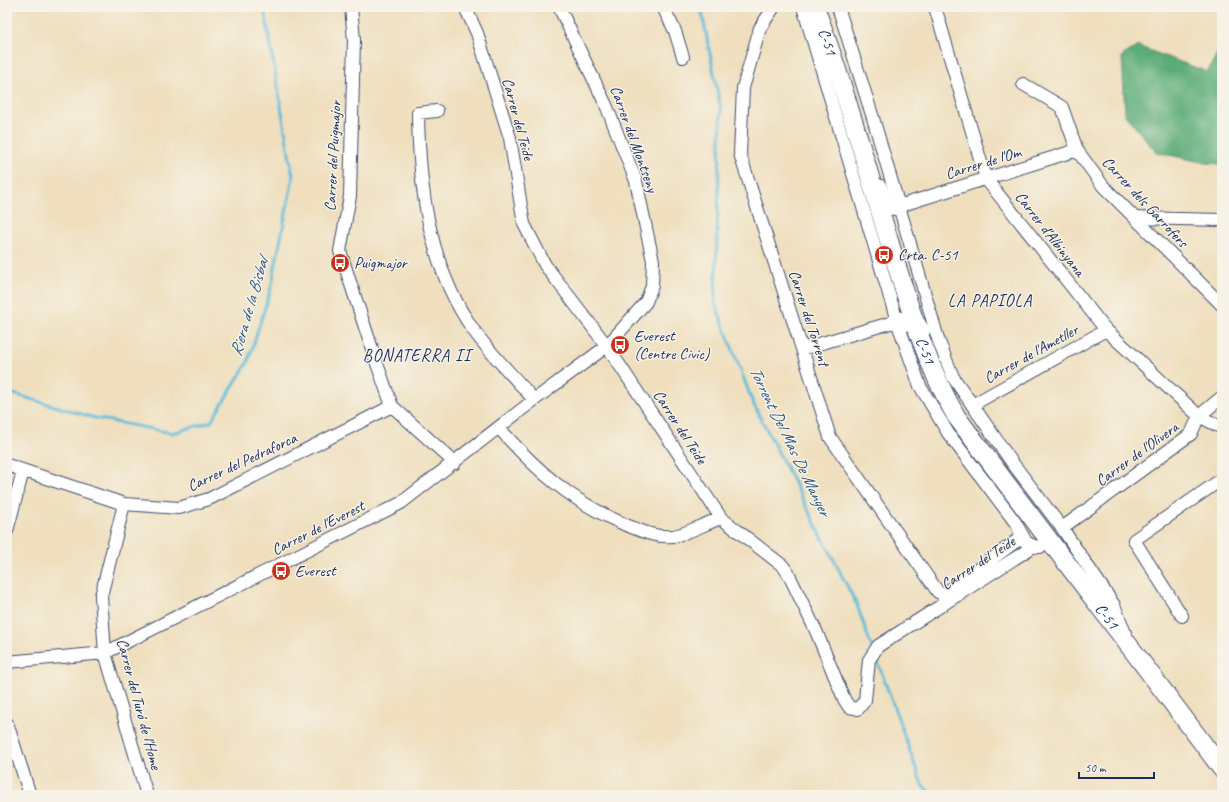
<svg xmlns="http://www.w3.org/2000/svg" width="1229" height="802" font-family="Caveat,sans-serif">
<rect width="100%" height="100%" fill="#f7f3e8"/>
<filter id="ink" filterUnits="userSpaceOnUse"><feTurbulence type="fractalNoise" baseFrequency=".025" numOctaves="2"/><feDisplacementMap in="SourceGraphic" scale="8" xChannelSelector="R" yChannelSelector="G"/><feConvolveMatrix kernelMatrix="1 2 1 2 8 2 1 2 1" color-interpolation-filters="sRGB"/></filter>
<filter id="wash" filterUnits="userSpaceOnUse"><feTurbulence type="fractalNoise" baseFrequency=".012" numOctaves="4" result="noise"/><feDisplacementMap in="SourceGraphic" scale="16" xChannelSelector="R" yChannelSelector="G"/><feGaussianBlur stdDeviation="0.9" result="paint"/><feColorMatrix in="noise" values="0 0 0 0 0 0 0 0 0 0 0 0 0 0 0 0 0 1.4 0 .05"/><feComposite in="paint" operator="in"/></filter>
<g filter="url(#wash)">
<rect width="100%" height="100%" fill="#efdfbe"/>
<path fill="#5cac78" stroke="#3c6e6b" d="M1222,45V164L1205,163L1156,152L1125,115L1122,56L1138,46L1207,72Z"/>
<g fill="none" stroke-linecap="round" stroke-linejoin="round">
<path stroke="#5abad9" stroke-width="3" d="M701,7L721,110L715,303L753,403L857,605L872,648
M7,392L95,418L172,433L211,422L248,362L271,288L293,177L264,7
M876,657L922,785L932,795"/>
</g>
</g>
<g filter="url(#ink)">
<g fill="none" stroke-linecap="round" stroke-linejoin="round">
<defs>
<path id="street" d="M351,7L354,40L350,196L340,251L376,361L392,406L455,463
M465,7L477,33L510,138L524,224L545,265L607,346L721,518L783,566L788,573L816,631L844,699L849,707L858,709L865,700L869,660L878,646L1034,546
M663,7L675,31L683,57
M774,7L760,28L743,88L740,154L830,437L938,592L944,595H959
M803,7L897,321L920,386L948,433L1015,522L1026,542L1034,546L1040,547
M838,7L873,118L939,342L953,377L1011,461L1062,528L1114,605L1125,633
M935,7L986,179L1106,330L1199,416L1222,428
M1023,84L1062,107L1077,150L1103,186L1222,305
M437,111L418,113C419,187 429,266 472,328C490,354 514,376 534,400
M899,206L1077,150
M1137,218L1222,220
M802,349L897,321
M972,405L1106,330
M499,428C537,471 572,502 626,525C642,531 655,538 673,536C684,535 709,522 721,518
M7,465L124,504L179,508L209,499L392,406
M124,504L101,596L105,653L147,795
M1062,528L1191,434L1199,416L1222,397
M7,531L23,471
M943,597L951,589L1023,536
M1182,616L1134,540L1222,479
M7,662L105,653L401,503L534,400L607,346L646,302L652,286L653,261L636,181L606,105L559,7
M7,723L30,795"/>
<g id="primary">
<path id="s1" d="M815,7C844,85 866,165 890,244C908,303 925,362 956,416C1044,535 1134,651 1222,769"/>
<path d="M878,188C883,202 883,207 899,206"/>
<path d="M897,321L915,322L921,331"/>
</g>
</defs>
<use href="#street" stroke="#3b496c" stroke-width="14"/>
<use href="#primary" stroke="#3b496c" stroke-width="20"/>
<use href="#street" stroke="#fff" stroke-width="12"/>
<use href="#primary" stroke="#fff" stroke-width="18"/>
</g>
</g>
<defs>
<symbol id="bus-disc" viewBox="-11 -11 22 22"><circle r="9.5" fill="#c8321e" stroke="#f7f3e8"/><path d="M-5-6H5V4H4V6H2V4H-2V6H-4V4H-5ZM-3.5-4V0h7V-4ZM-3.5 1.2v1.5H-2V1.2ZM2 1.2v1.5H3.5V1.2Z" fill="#fff"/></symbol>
</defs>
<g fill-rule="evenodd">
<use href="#bus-disc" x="873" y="244" width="22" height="22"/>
<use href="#bus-disc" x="329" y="252" width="22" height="22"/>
<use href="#bus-disc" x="609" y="334" width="22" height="22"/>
<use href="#bus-disc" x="270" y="560" width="22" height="22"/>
</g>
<g text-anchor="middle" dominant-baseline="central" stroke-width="3" stroke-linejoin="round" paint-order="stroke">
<g font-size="16" fill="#1b2f5e" stroke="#f7f3e8">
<text stroke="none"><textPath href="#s1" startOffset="37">C-51</textPath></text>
<text transform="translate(518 119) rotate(75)">Carrer del Teide</text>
<text transform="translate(634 139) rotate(70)">Carrer del Montseny</text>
<text transform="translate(333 156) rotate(-87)">Carrer del Puigmajor</text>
<text transform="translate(983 163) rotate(-17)">Carrer de l'Om</text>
<text transform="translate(1145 202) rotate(47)">Carrer dels Garrofers</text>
<text transform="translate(1050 234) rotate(52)">Carrer d'Albinyana</text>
<text transform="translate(809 318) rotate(72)">Carrer del Torrent</text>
<text stroke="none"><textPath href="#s1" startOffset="361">C-51</textPath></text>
<text transform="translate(1031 354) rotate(-29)">Carrer de l'Ametller</text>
<text transform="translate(680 427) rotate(57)">Carrer del Teide</text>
<text transform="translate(1137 454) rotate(-36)">Carrer de l'Olivera</text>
<text transform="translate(242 462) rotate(-25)">Carrer del Pedraforca</text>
<text transform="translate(318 528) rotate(-27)">Carrer de l'Everest</text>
<text transform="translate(978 563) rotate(-33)">Carrer del Teide</text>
<text stroke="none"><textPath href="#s1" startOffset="684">C-51</textPath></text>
<text transform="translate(139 704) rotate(75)">Carrer del Turó de l'Home</text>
</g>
<g font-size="16" fill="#1b2f5e" stroke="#f7f3e8" text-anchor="start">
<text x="898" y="255">Crta. C-51</text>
<text x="354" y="263">Puigmajor</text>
<text x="634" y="336">Everest<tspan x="634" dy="18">(Centre Civic)</tspan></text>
<text x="295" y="571">Everest</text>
</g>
<g font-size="17" letter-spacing="1" fill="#1b2f5e" stroke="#f7f3e8">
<text x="990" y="300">LA PAPIOLA</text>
<text x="417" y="355">BONATERRA II</text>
</g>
<g font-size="17" font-style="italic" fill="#2e5983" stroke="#f7f3e8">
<text transform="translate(249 307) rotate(-74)">Riera de la Bisbal</text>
<text transform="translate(790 441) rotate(64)">Torrent Del Mas De Manyer</text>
</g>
</g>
<rect width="1229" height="802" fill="none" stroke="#f7f3e8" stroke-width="24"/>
<path d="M1079 772v6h75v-6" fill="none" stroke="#1b2f5e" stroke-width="2"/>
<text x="1085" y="772" font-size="12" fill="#1b2f5e" stroke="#f7f3e8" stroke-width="3" paint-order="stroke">50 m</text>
</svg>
